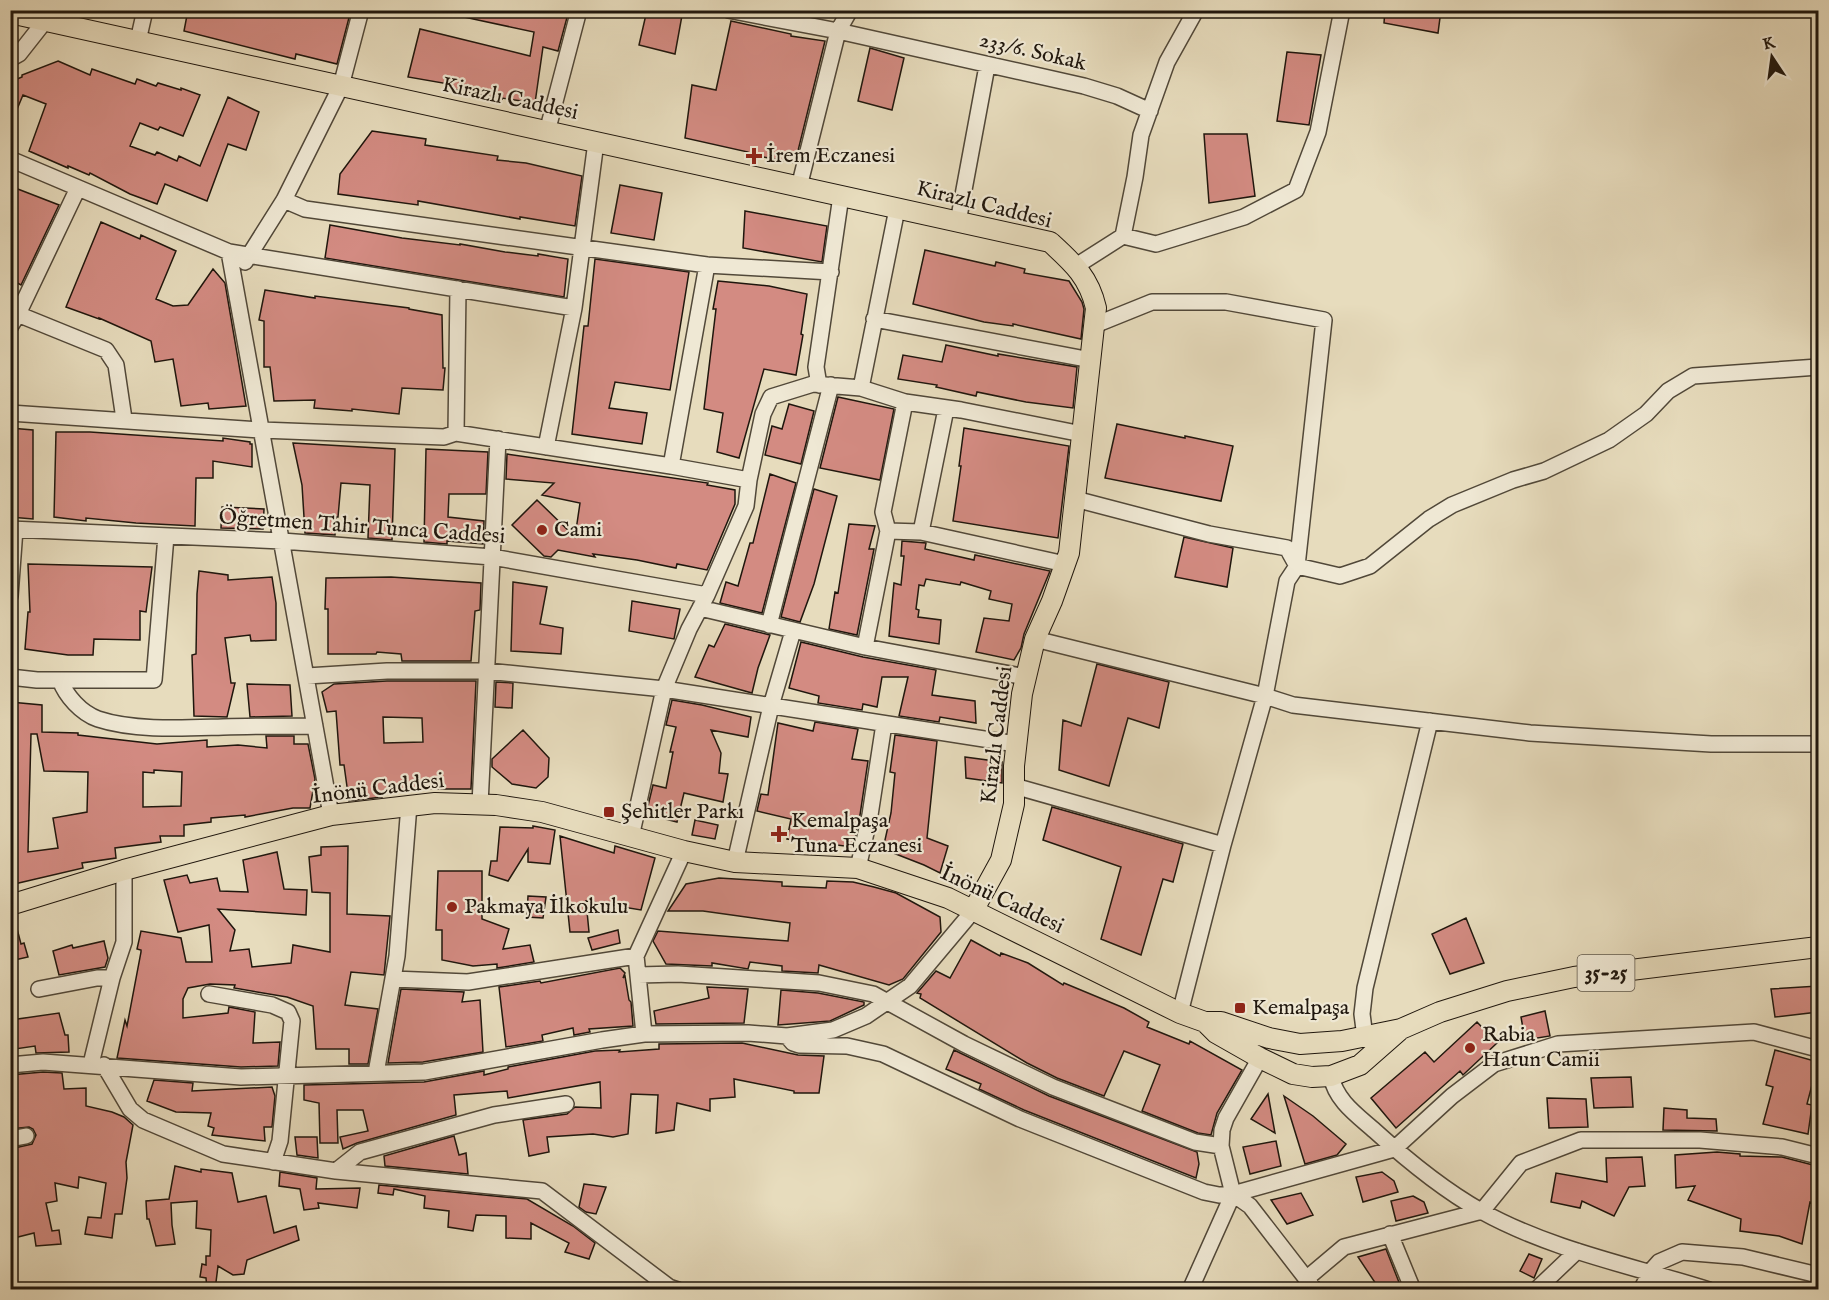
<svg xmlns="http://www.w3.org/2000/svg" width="1829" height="1300" font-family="'IM FELL English',serif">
<rect width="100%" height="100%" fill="#e7dcbd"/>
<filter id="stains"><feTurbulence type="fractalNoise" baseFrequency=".00333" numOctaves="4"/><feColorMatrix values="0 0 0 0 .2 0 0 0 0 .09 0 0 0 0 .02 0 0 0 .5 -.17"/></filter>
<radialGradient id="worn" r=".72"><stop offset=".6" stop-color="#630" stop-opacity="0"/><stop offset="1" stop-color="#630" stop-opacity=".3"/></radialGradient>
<path fill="#d38b82" stroke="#1f160d" stroke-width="1.5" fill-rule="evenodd" d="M188,10H351L337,64L296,54L295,59L184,31Z
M460,10H569L558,51L543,47L535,103L502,98V99L448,88L449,84L408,77L420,29L530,56L534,32L459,16Z
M647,10H683L675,54L639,45Z
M1385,10H1441L1438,33L1384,23Z
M731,21L791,34V36L825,41L795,163L748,154V152L685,138L692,85L716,90Z
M870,48L904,58L892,110L858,101Z
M1287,52L1321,55L1309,125L1277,121Z
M58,61L90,75L92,69L135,84L137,79L156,86L158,83L181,90V88L200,95L183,136L160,127L158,130L140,123L130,146L155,155L157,152L177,161L179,156L200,166L228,97L259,112L246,150L228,144L207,201L165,184L157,204L130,194L90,173L89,175L68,166V168L29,151L46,104L23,95L10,126V82L22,77V75Z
M372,131L426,139L425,145L498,156L497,160L526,163L582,176L575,226L520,217V219L418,201V205L338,194L340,174Z
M1204,134H1247L1255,196L1209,203Z
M620,185L662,193L654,240L611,233Z
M10,186L59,205L21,285L10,279Z
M745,211L827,226L822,262L743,248Z
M101,222L140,239L141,235L176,251L156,299L173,306L188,305L213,269L225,283L246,406L209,409L208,403L181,406L173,359L155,362L151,341L99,318V319L66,307Z
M330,225L402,238L460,245V244L505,252L538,256V254L568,259L564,297L325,258Z
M925,250L995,266L996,262L1025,269L1024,273L1069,281L1082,302L1084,309L1081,339L1013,324V326L984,322L913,304Z
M595,259L689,272L670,390L615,382L609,408L647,413L642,444L572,434L584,326H588Z
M718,281L769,286L807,294L801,334L803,335L796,375L764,369L739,458L717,452L723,413L704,409L716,309H713Z
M265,290L315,298V296L409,308V309L442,315L443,368H445L443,390L402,388L399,414L352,409V411L314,408L315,400L274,401L270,367H264V321L259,320Z
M946,345L998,356V354L1077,367L1073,408L1026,402L977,392L976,396L936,387L937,385L898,379L903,355L942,362Z
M838,397L894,409L880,480L820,468Z
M789,404L814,411L801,464L765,455L772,426L782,429Z
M1117,424L1185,438V436L1233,446L1221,501L1105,478Z
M10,428L33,430V519L10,517Z
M964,428L1069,446L1058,538L953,521L961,466H959Z
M56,432H90L223,441V438L250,442V444H252V467L213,461V478H196L195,526L136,523L86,518V521L54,517Z
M293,443L395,449L392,540L368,538L370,485L341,483L338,517H336L335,535L305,533L302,485Z
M426,449L488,452L486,494H449L448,517L484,521L483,544L447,541V544L424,542Z
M507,454L708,483L707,485L735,490V504L707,570L677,564L676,568L637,560L593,554L595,557L558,550L551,557L544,556L512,525L537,500L575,537L580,503L542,495L554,483L506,479Z
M770,474L796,483L762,613L720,603L726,582L738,586L750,543H753Z
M814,489L837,496L814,584L800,622L781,617Z
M222,507L264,509L263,529L221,528Z
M849,524L875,526L869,549H874L857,635L829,629L835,592L838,593Z
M1184,537L1233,548L1227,587L1175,577Z
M902,541L926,543L925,549L974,560L975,555L1050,571L1024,634L1021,648L1014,660L976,652L984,618L1009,621L1012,604L989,599L991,591L961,582L960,585L926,579L924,586L919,585L916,609L919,610L918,617L941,620L939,644L889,636L894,583L901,585L904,556H901Z
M28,564L152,567L146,612L140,611V640L94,639L93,655H68L25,649L28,612H30Z
M199,571L228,575V580L272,577L276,603V640L251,641L250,635L225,638L231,683H235L227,717L194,716L192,655L196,654L197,594Z
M391,577L481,583L480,610L475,611L471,661H402L401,654L377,652L376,654H328V609H325L326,578Z
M513,582L547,587L540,624L563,628L561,654L511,651Z
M632,601L680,609L674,639L629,631Z
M725,624L770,635L758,668L752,693L695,677L709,645L714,647Z
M801,642L863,657L936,670L932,695L975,701L976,723L940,717L939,722L899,716L908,677H882L877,707L863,704L862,710L818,703L819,696L789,688Z
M1097,664L1169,682L1159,728L1128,718L1109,786L1059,770L1063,720L1081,726Z
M387,681H476L471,789H413L382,794V797L349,801L344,765H340L336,711L327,712L322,692L334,684ZM383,717L422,718L423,742L384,743Z
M496,682L513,683L512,708L495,707Z
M247,684L290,685L292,716L250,717Z
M672,700L702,705L751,717L748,737L711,730L721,753L719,773L728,774L723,802L684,793L677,822L646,814L653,785L666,788L673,752H670L676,727L666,725Z
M10,702L42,705V732L78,733V735L157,744L207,740V747L238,745L267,748L266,736H294V744H308L315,779L310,808H293L245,817V815L211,818V822L184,825V836H160L161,842L115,848L116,858L82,863L83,868L10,885ZM31,734H37L44,771L88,772L87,812L53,818L58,848L28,852ZM154,770L182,772L181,806L143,807V772L154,773Z
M815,722L858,729L852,759L868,761L860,815L853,847L787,839L791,819L757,811L761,794L768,795L778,723L813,731Z
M523,730L549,758L548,777L536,788L512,784L492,767V759Z
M895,735L937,741L927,838L948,846L940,873L924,865L883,849L891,813L895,773L890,772Z
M965,757L1002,762V783L966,778Z
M1052,807L1183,844L1173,882L1163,879L1141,955L1101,939L1121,867L1043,840Z
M695,820L718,825L715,839L692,835Z
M533,826L555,830L550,864L528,862V849L508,881L489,875L491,861H497L500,827L533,828Z
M560,836L614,853L615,846L655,858L641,910L586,901L589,932H570Z
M348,846L347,914L390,916L384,975L351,972L345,1005L378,1009L368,1064H349V1049H316L313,1006L287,997L234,988L235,985L210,984L188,988L183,999V1018L228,1013L229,1007L255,1012L253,1043L280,1042L278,1066L241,1067L117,1058L125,1020L127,1026L141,952V950L137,949L141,931L181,938L186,962H212L209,925L178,932L164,880L187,875L190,883L217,878L220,891L248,892L243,860L277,852L284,889L307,890L306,915L218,909L235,930L230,951L249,949L252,967L291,963L293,945L330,952V893L312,892L309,857L321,855V847Z
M438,871H482V919L509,929L503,949L530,945L534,962L497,968V964L473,966L442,960V930H436Z
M719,878L782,882V886L826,888L827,881L853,882L874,887L896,893L940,917L941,932L903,979L889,985L819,965L818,973L782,971V966L750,962L748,969L712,963V966L666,964L653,941L658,931L788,941L790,923L703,911H668L686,884Z
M528,896L546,897L543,918L527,917Z
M1466,918L1484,963L1450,974L1432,934Z
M15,921L21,944L24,943L28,957L10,961V922Z
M618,930L620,943L592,950L588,938Z
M971,940L1000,956L1001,953L1028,963L1063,985L1064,983L1124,1008L1149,1022L1147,1027L1189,1044L1190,1041L1242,1070L1217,1113L1211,1135L1198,1133L1142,1111L1160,1065L1124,1051L1104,1096L1057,1078L1027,1063L920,998L921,994L917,993L936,971L950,978Z
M104,941L108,958L105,967L59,975L53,951L72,945L73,948Z
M620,968L625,973L623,978L625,976L629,1000L631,1002L633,1026L589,1029L590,1032L574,1035L573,1028L542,1035L543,1041L506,1047L499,987L540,981L541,983Z
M1818,986V1012L1775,1017L1771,989Z
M707,987L748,989L744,1023L656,1024L654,1011L709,998Z
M401,989L464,992L462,1002L480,1000L483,1052L423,1062L388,1063Z
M781,990L818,993L864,1002V1005L830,1021L778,1025Z
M1545,1011L1550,1036L1525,1040L1521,1017Z
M59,1013L65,1035H68L69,1052L36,1053L35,1046L15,1049L11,1020Z
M1477,1022L1497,1043L1463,1075L1460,1071L1396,1128L1371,1098L1425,1052L1434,1062Z
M742,1043L798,1055L824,1056L819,1093H794V1091L734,1079L735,1097L710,1099V1111L677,1103L674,1130L656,1133L658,1095L631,1094L628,1134L613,1137L593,1134L547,1137L549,1152L529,1156L523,1120L567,1114L575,1107L601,1108L600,1082L508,1098L507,1091L454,1095L456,1115L357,1143L343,1149L340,1137L368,1131L363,1110H337L338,1143H320L319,1103L304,1100V1085L424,1082L484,1071V1075L508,1069V1067L595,1051L620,1050L619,1052L659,1049V1044Z
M954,1050L1049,1096L1197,1152L1199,1164L1196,1178L1024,1110L979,1089L981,1084L946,1069Z
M1775,1050L1818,1062L1807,1104L1812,1105L1808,1134L1763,1124L1773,1087L1766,1085Z
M43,1072L62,1073L64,1089L86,1088V1106L112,1112L124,1117L133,1125L126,1162L127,1178L122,1214H115L112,1238L85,1234L88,1217L101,1218L106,1183L79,1177L78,1188L55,1183L57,1201L46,1203L52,1231L59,1230L61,1244L36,1246L34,1233L10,1239V1149L32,1144L36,1135L33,1129L29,1127L10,1129V1075Z
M1631,1077L1633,1107L1594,1108L1591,1078Z
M154,1080L193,1083L192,1091L272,1087L275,1096L272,1127H264L265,1141L212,1135L214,1128L208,1126L211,1113L176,1112L147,1101Z
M1268,1094L1275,1133L1251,1119Z
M1284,1096L1313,1116L1346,1144L1337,1155L1305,1164Z
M1547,1098L1586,1099L1588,1127L1549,1128Z
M1664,1108L1687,1110V1118L1716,1119L1717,1131L1663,1130Z
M454,1136L459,1155L466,1153L468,1174L385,1166L384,1156Z
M295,1137H317L318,1158L297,1155Z
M1276,1141L1281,1166L1250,1174L1243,1147Z
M1717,1152L1740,1154V1156L1782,1157L1813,1165L1812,1171L1818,1173V1205L1810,1202L1802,1244L1779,1236L1740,1231L1741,1219L1688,1200L1695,1186L1676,1188L1675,1155Z
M1642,1157L1645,1186L1629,1187L1614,1216L1582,1201L1580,1208L1551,1202L1556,1173L1607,1182L1606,1158Z
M175,1166L201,1172V1169L232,1173L238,1202L266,1196L274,1233L296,1226L299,1240L247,1260L244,1274L233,1275L218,1266L215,1290H207L206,1278L200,1277L202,1264L206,1265V1256H210L211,1230L196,1228L197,1201L171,1203L172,1225L175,1244L156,1246L149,1219H147L146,1201L169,1199Z
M280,1172L317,1178L316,1189L360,1188L357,1208L318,1203L319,1208L304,1210L300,1189L279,1186Z
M1382,1172L1394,1181L1398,1192L1363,1202L1356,1177Z
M584,1184L606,1187L596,1214L586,1212L579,1207Z
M379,1185L527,1199L573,1226L595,1243L589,1259L565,1252L569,1243L531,1223V1239L506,1238V1216L476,1215L473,1231L448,1227L449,1211L424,1208L425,1196L394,1189L393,1195L378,1193Z
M1301,1193L1313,1215L1287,1224L1271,1200Z
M1413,1196L1424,1202L1428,1213L1396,1221L1391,1201Z
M1386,1249L1402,1290H1380L1358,1257Z
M1529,1254L1542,1259L1534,1278L1520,1271Z"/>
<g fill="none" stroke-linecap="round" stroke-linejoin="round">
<defs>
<path id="minor" d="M728,10L838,31L1084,86L1117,96L1150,111
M138,41L145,10
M10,59L19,54L45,21
M547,132L579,10
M10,159L229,252L574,308
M799,187L838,31L850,10
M284,200L305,209L707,265L831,272
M958,222L987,66
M1123,236L1156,244L1244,217L1296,190L1318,132L1342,10
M229,252L331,815
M245,262L284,200L341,86L361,10
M1076,266L1123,236L1135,177L1141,135L1167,62L1196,10
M10,311L106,350L116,365L124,419
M874,319L1091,360
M1095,325L1152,302H1226L1324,320L1297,566L1287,581L1265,696L1223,845L1180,1013
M10,327L18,314L78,188
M819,385L816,367L841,196
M861,388L897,209
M10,413L261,430L444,437L456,433L671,466L749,480
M456,433L458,289
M546,447L574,308L596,142
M671,466L707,265
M1075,499L1209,534L1287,548L1297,566L1340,576L1370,566L1429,519L1452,505L1513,480L1544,471L1609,440L1646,414L1668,391L1693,376L1818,367
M10,529L282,541L492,557L707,595
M888,531L921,532L1065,564
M921,532L946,409
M10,596L15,529
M700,608L865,647L1026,677
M769,625L831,385
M1035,639L1265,696L1293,705L1530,733L1711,744H1818
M865,647L888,531L883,512L905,402
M307,676L387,671H487L664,689L1016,744
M10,677L37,680H154L166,536
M60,680C66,696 81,713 98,719C134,731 185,728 223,727C254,726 285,726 315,726
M1014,786L1223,845
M480,804L498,439
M631,837L664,689L689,629L707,595L746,506L749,480L763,414L771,397L813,384L861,388L905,402L961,410L1082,434
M735,862L771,706L793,631
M858,868L870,815L884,724
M638,975L678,974L819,983L873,994L964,1044L1053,1087L1195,1142L1221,1146
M393,979L468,982L636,956
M39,989L97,978H112
M209,994L272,1005L288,1012L292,1021L280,1141L273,1162
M644,1034L636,956L684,851
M787,1036L793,1043L799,1045L847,1046L883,1054L1020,1119L1204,1192L1219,1195L1233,1194L1394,1149L1452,1096L1494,1064L1558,1044L1754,1032L1818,1049
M1365,1037L1362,1014L1365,988L1430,721
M91,1064L112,978L124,942V870
M10,1065L43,1062L241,1077L424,1072L602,1040L644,1034L748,1033L787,1036L833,1030L866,1016L910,986L973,911
M104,1065L130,1109L143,1120L223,1154L336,1171L542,1191L669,1287L678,1290
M376,1073L397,956L409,805
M1331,1076C1336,1101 1357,1115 1375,1131C1408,1161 1442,1189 1481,1211C1551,1250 1633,1266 1709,1290
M10,1139L26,1136
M336,1171L360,1152L494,1115L566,1104
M1233,1194L1250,1206L1315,1290
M1390,1234L1413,1290
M1306,1279L1344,1247L1482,1211L1521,1163L1581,1140H1700L1782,1147L1818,1156
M1190,1290L1233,1194L1221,1146L1222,1130L1226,1118L1260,1058
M1536,1290L1577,1251
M1641,1290L1651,1271L1659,1262L1682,1252L1743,1257L1818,1275"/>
<path id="major" d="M10,13L1050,242C1073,263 1089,277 1096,308L1069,553L1052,601L1035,639L1022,694L1014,766V804L1001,860L973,911
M10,905L124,870L331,815L435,803L496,805L542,812L684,851L735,862L858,868L948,898L1180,1013L1205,1022H1221L1269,1038L1300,1044L1342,1041L1401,1029
M1205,1022L1216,1033L1260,1058L1293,1074L1312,1077L1331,1076L1360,1065L1401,1029L1440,1012L1507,991L1574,977L1818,947"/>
</defs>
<use href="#minor" stroke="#514839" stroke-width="18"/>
<use href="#major" stroke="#1f160d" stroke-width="22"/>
<use href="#minor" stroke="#efe8d4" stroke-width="15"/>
<use href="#major" stroke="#e7dcbd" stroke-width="20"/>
</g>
<g fill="#8f2418" stroke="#efe8d4" stroke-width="2">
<path d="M751 147h6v6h6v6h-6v6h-6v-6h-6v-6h6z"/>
<circle cx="542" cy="530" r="6"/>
<rect x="603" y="806" width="12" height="12" rx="3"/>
<path d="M776 825h6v6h6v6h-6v6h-6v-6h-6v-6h6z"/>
<circle cx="452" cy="907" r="6"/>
<rect x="1234" y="1002" width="12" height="12" rx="3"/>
<circle cx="1470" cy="1048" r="6"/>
</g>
<g text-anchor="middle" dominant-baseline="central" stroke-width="4.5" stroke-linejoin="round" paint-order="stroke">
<rect fill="#efe8d4" stroke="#5d5549" stroke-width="1.5" x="1577.5" y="955" width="57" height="36" rx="4.5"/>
<g font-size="21" font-weight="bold" fill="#1f160d">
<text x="1606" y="973">35-25</text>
</g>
<g font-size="22" fill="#1f160d" stroke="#efe8d4">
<text transform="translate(1033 52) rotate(13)">233/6. Sokak</text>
<text transform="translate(510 99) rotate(12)">Kirazlı Caddesi</text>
<text transform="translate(984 205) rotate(14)">Kirazlı Caddesi</text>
<text transform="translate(362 527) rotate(4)">Öğretmen Tahir Tunca Caddesi</text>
<text transform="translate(997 735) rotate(-83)">Kirazlı Caddesi</text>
<text transform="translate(378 789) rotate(-7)">İnönü Caddesi</text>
<text transform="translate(1002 900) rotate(25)">İnönü Caddesi</text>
</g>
<g font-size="22" fill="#1f160d" stroke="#efe8d4" text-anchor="start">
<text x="766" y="156">İrem Eczanesi</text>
<text x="554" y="530">Cami</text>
<text x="621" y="812">Şehitler Parkı</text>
<text x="791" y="821">Kemalpaşa<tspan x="791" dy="25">Tuna Eczanesi</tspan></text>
<text x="464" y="907">Pakmaya İlkokulu</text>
<text x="1252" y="1008">Kemalpaşa</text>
<text x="1482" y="1035">Rabia<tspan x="1482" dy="25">Hatun Camii</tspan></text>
</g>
</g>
<rect width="1829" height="1300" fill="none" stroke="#e7dcbd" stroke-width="36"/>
<rect x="12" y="12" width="1805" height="1276" fill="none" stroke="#1f160d" stroke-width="3"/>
<rect x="18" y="18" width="1793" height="1264" fill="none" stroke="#1f160d" stroke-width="1.5"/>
<g transform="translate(1772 57) rotate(347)" stroke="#efe8d4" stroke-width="4.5" paint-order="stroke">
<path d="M0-4.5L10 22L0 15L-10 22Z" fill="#1f160d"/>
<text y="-9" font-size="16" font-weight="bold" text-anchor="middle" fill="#1f160d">K</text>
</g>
<rect width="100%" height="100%" filter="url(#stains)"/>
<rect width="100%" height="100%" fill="url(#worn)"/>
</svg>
